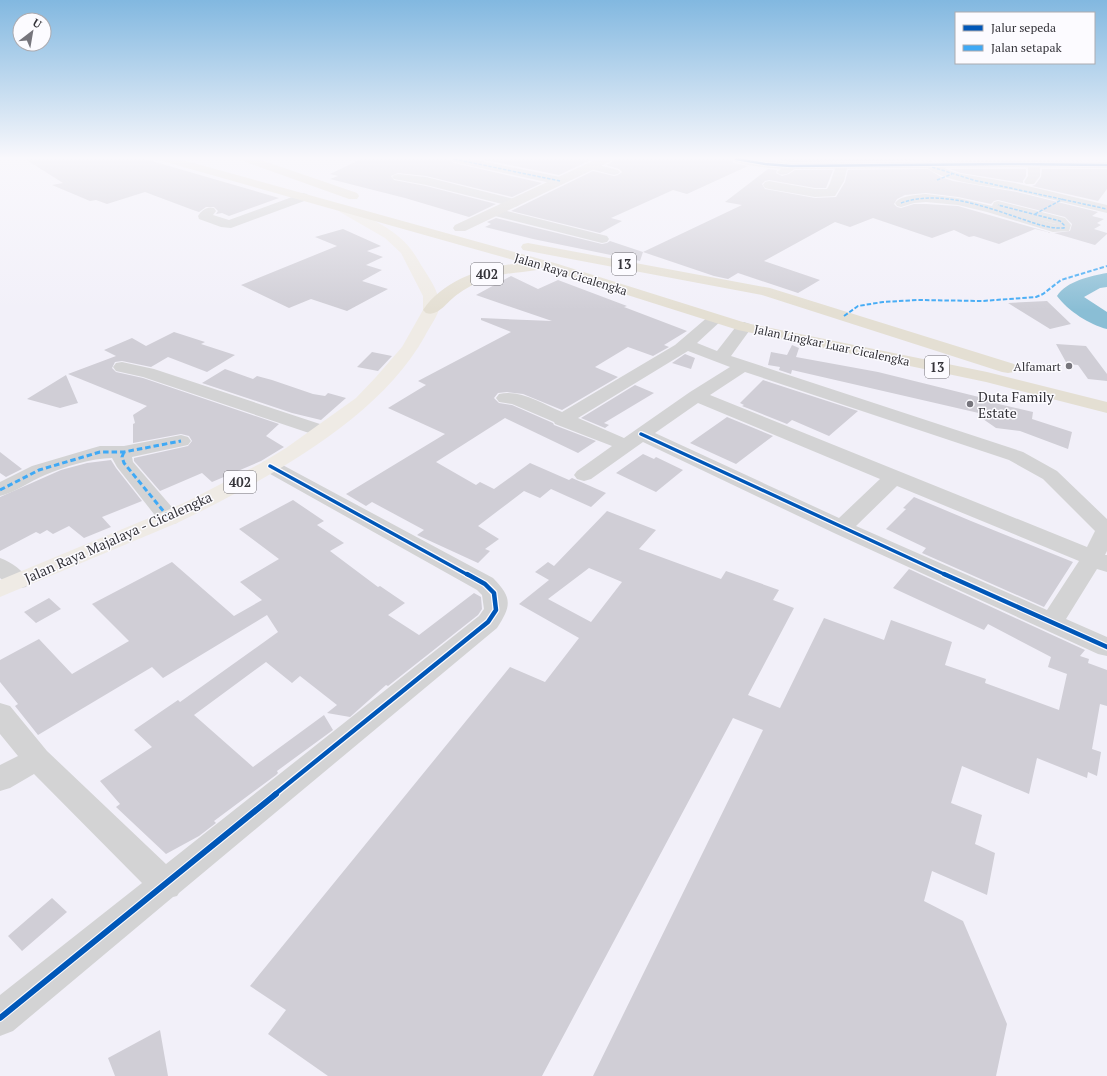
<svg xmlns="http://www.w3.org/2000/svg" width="1107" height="1076" font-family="'PT Serif',serif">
<rect width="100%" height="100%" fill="#f2f0f9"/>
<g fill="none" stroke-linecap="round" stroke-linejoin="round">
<path fill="#8abed5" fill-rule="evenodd" d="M1107,273V287L1100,288L1084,297L1107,312V329C1090,325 1068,311 1057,296C1067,281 1090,276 1107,273Z"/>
</g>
<path fill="#d0ced6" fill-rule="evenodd" d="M25,159H145L279,198L229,216L222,213L216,214L218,211L214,207H206L199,212L193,210L145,192L107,204L96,200L90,201L52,185L63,183Z
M361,159H448L454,163L542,183L512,197L426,176L398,173L391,176L394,180L426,186L496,204L469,217L405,198L330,179L338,176L330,174Z
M480,159H593L559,175Z
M613,159H730L734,163L748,166L687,194L673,190L611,218L622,221L600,233L511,211L593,171L614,176L618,175L622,172L619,169L606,165L612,162Z
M781,159H968L791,162L780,160Z
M768,169L777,170L776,173L782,176L789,174L795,170H833L826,188H815L769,180L765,181L762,184L765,189L815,198L836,197L845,182L848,170L928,169L941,177L953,181L1017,192L1098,212L1092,216L1104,219L1097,223L1101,225L1094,229L1107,233V234L1095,245L1054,233L1070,231L1072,224L1065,217L998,200L994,201L991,204L958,197L926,193L905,195L897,199L894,204L897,207L901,208L914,204H926L958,206L1052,233L1035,229L999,244L974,236L969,237L954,230L932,238L873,218L850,227L835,222L764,261L820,280L798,293L738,273L728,279L714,276L643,252L742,205L725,202Z
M950,169H1026V176L1023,181V183L961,173Z
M1042,169H1107V189L1098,201L1032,186L1035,185L1041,177Z
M496,218L602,244L607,243L610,241L643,252L640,261L533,239L485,227L491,224L487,222Z
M343,229L381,246L367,251L383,257L366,265L382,270L362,281L388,289L347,311L311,299L289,308L241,285L337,246L315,237Z
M511,276L538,289L558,280L627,306L624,307L687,331L664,345L669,347L653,356L628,347L595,367L618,377L562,410L523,394L507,392L498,393L494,398L499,403L512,405L553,423L554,425L596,441L578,453L505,418L436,462L476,485L480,482L494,489L530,463L569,480L572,478L606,493L591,507L551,489L540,498L524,491L478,526L499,539L485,549L490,551L478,563L417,535L424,530L372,502L366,506L346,494L445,434L388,408L426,385L418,381L511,332L481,320V318L552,321L476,295Z
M1047,301L1071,324L1050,329L1008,303Z
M174,332L205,342L201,344L235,355L207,372L168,357L151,367L122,361L115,362L112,368L116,372L143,378L279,424L266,436L284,447L261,461L212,482L202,473L160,491L134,461V458L188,446L192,441L189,436L181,434L133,443V424L135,423L133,415L147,406L68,374L116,356L104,350L132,338L146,346Z
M1056,344L1086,346L1107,374V381L1088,379L1078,365L1067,364Z
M792,345L799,348L796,357L878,372L991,400L990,402L1033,412L1032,419L1072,432L1068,449L1020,431L996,428L983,419V414L792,370L791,374L779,370L780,367L768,365L771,352L787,355Z
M372,352L392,356L378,371L357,367Z
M685,354L695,358L691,369L672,363Z
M225,369L253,379L257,376L272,380L313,394L325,396L328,393L346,398L321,420L292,413L202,383Z
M66,375L78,403L60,408L27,399Z
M763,380L772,383L858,411L829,436L792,420L787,424L742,406L744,405L740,403Z
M635,385L654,393L604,423L609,425L605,428L581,418Z
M727,417L773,436L736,464L690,443Z
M0,452L22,469L6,477L0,473Z
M643,454L654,459L656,457L683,470L656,492L616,473Z
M111,460L116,468L142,501L102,517L111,527L84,538L69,526L53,534L47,530L40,534L36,532L0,551V497L61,470L87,463Z
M914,497L971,521L1073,562L1044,607L922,553L926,548L886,529L906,509L903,508Z
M293,500L324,521L317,525L344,543L330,551L378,587L380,586L405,603L388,615L419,635L474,593L481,597L482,609L478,615L388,686L386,685L350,717L327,713L337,705L300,676L292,683L266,662L194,715L253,767L324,715L333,730L277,771L278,773L276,775L214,821L216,823L199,836L166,854L116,807L120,804L100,781L152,747L134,730L178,700L180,702L278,632L267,615L163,678L152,667L38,735L15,706L18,704L0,682V660L39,639L72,674L129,641L92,604L172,562L234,616L262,600L240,582L279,559L239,529Z
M607,511L656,530L639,549L721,579L726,571L779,590L773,600L794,608L748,695L780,708L824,618L884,640L891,620L952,642L945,665L986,679L985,683L1059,710L1067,674L1048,667L1051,657L988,624L984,630L893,588L909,569L1085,650L1080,656L1089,659L1088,663L1107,670V706L1100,704L1092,749L1101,752L1097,776L1088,772L1087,778L1037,758L1029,794L962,766L951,803L982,815L975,844L995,853L987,895L932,871L924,901L963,921L1007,1024L996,1076H593L763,730L733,718L542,1076H328L268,1034L286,1010L250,986L510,667L545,682L579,638L519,604L549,580L535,572L548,562L554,566ZM589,568L622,582L591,622L548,599Z
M49,598L61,609L36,623L24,612Z
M52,898L67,912L22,951L8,936Z
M160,1030L168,1076H115L108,1058Z"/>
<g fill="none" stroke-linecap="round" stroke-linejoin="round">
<path fill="#d3d3d4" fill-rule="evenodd" d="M449,159H471L560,177L564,179L566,181L564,183L560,185L454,162Z
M1034,160L1040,163V176L1034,184H1026L1024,182L1028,176V163Z
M930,161L951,171L961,174L1015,183L1107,205V213C1077,206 1047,198 1017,191C994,186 938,183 924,164Z
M842,162L846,163L848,165L844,181L835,196L815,197L769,189L765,188L763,185L765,182L769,181L815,189H827C832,181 833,171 838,163Z
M591,163L618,170L620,172L618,174L614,175L587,168L585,166L587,164Z
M791,163L795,164L797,166C792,172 786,176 779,174L777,172L787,164Z
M398,174L426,177L518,200L520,203L518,206L514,207L426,185L394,179L392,177L394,175Z
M303,193L307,194L309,197L307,200L231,228L221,227L199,219L198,216C202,210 207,206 214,208L216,211L213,215L229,220Z
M926,194L958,198L992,206L994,202L998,201L1065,218L1071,225L1069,231L1053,232L987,212L958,205L926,202L914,203L901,207L897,206L895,203C901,195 917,195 926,194ZM1029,217L1055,224H1056Z
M495,208L607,236L609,239L607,242L602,243L491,215L489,212L491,209Z
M715,314L721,316L723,319L697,343L717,351L738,324L744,322L750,324L752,327L731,356L1023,452L1057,471L1107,519V551L1105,555H1107V572L1097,569L1066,619L1107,637V656L1098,654L834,533L643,442L591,479L584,481L577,479L574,475L577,471L612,446L555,424L554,422L512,404L499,402L496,398L499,394C520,389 543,404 562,412L675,345L709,316ZM688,351L730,367L690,392L624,438L578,418ZM745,372L1009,460L1043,479L1095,531L1087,547L710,395ZM698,403L880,479L839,518L655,433ZM897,486L1079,561L1047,610L856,526Z
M122,362L154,369L329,427L331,431L329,435L322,437L315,435L143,377L116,371L113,367L116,363Z
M181,435L188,437L191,441L188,445L132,457L133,462L177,513L180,518L177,523L169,525L161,523L117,467L112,458C92,458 64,467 45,475C30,481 16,492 0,496V482L32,466L93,448L100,446H124Z
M270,460L277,462L493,578C513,598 511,606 497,628L179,893L177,896L173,897L13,1031L0,1036V995L142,883L34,774L10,788L0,791V765L18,756L0,734V703L10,706L47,751L166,864L479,616L484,609L482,595L477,590L263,470L260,466L263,462Z
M0,558C12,562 23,571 30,581L26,587C14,590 9,586 0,578Z"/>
<path fill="#d8d6d4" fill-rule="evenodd" d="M597,159H612L611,161L465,231H455L453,228L455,225Z
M731,159H757L791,163L1008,161L1107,162V168L1008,167L791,169C780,169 737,166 731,159Z"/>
<path fill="#efebe5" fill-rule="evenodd" d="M344,205C353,207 361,213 368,217C393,231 407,239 421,265C429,278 441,293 439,309C437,317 429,328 425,336C378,421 262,482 177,523L0,597V580L161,513L190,500L263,462L286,448L356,398L376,377L402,347L423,310V296L401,253L385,238L340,212L338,209L340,206Z"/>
<path fill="#e4dfd3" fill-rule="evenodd" d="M161,159H179L558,264L746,323L987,372L1107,402V413L986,382L738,330L539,267L537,270C527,272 516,272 506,274C489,276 472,284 458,294C447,301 439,317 426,313L423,310C444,279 488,265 524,263L162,161Z
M242,159H258L357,193L359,196L357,199H349L243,161Z
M528,243L770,288L1014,364L1017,368L1014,372L1008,373L1002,372L762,295L523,250L521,247L523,244Z"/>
<path stroke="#3fa9f5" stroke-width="1.5" stroke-dasharray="3.5 1.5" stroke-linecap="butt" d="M454,159L560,181
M932,167L973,180L1107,209
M937,180L952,174
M901,203C938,190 981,205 1016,217C1032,222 1047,229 1064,228V225L1060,221L998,205
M1035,214L1063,199"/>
<path stroke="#3fa9f5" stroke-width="2" stroke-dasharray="4.5 2" stroke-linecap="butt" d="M844,316L858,306L883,302L918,300L982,301L1036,297L1043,294L1061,280L1107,266"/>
<path stroke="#3fa9f5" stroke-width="3" stroke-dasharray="5.5 3" stroke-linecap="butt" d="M124,452L122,457L124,463L169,518
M0,490L39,470L100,452H124L181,441"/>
<defs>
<path id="cycleway-far3" d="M736,159L765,164L791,166L1008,164L1107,165"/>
<path id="cycleway-far2" d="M641,434L946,575
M270,466L468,575"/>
<path id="cycleway-far1" d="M944,574L1107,647
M274,795L488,622L496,610L494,593L485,584L467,574"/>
<path id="cycleway" d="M0,1018L276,794"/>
</defs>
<use href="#cycleway-far3" stroke="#fcfbff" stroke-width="4"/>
<use href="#cycleway-far2" stroke="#fcfbff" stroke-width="6"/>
<use href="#cycleway-far1" stroke="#fcfbff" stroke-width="7"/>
<use href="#cycleway" stroke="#fcfbff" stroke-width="8"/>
<use href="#cycleway-far3" stroke="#0057b8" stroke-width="2.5"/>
<use href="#cycleway-far2" stroke="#0057b8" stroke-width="3.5"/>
<use href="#cycleway-far1" stroke="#0057b8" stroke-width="4.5"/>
<use href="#cycleway" stroke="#0057b8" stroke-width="6"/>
</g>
<linearGradient id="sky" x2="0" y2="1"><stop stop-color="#82b8e0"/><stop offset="0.51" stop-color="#f9f8fc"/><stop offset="1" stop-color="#f9f8fc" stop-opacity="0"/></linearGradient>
<rect width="1107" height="310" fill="url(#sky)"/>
<g fill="#76757c" stroke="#fcfbff" stroke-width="1.5">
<circle cx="1069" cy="366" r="4"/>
<circle cx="970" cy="404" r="4"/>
</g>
<g text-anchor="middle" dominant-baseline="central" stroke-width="3" stroke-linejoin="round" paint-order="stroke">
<g font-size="12" fill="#343339" stroke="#fcfbff">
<text transform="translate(571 274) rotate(17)">Jalan Raya Cicalengka</text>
<text transform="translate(832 345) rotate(12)">Jalan Lingkar Luar Cicalengka</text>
</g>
<g font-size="12" fill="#343339" stroke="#fcfbff" text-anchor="end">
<text x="1061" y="366">Alfamart</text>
</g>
<g fill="#fcfbff" stroke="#706f74" stroke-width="1">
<rect x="612" y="253" width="24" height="22" rx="3"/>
<rect x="471" y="263" width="32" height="22" rx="3"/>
<rect x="925" y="356" width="24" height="22" rx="3"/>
<rect x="224" y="471" width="32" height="22" rx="3"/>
</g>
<g font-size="13" font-weight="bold" fill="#343339">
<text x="624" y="264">13</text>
<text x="487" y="274">402</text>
<text x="937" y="367">13</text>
<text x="240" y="482">402</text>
</g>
<g font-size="14" fill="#343339" stroke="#fcfbff" text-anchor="start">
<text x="978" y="396">Duta Family<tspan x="978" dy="16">Estate</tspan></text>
</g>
<g font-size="14" fill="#343339" stroke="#fcfbff">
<text transform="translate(118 537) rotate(-24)">Jalan Raya Majalaya - Cicalengka</text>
</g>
</g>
<rect x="955" y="12" width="140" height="52" fill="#fcfbff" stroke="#acabb0"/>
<rect x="963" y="25" width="20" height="6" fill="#0057b8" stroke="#acabb0"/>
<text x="991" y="32" font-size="12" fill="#343339">Jalur sepeda</text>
<rect x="963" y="45" width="20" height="6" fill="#3fa9f5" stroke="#acabb0"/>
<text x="991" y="52" font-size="12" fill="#343339">Jalan setapak</text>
<g transform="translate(32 32) rotate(31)"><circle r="19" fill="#fcfbff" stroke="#acabb0"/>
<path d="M0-3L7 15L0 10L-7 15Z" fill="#76757c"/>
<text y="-6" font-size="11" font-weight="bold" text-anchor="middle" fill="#343339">U</text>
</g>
</svg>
